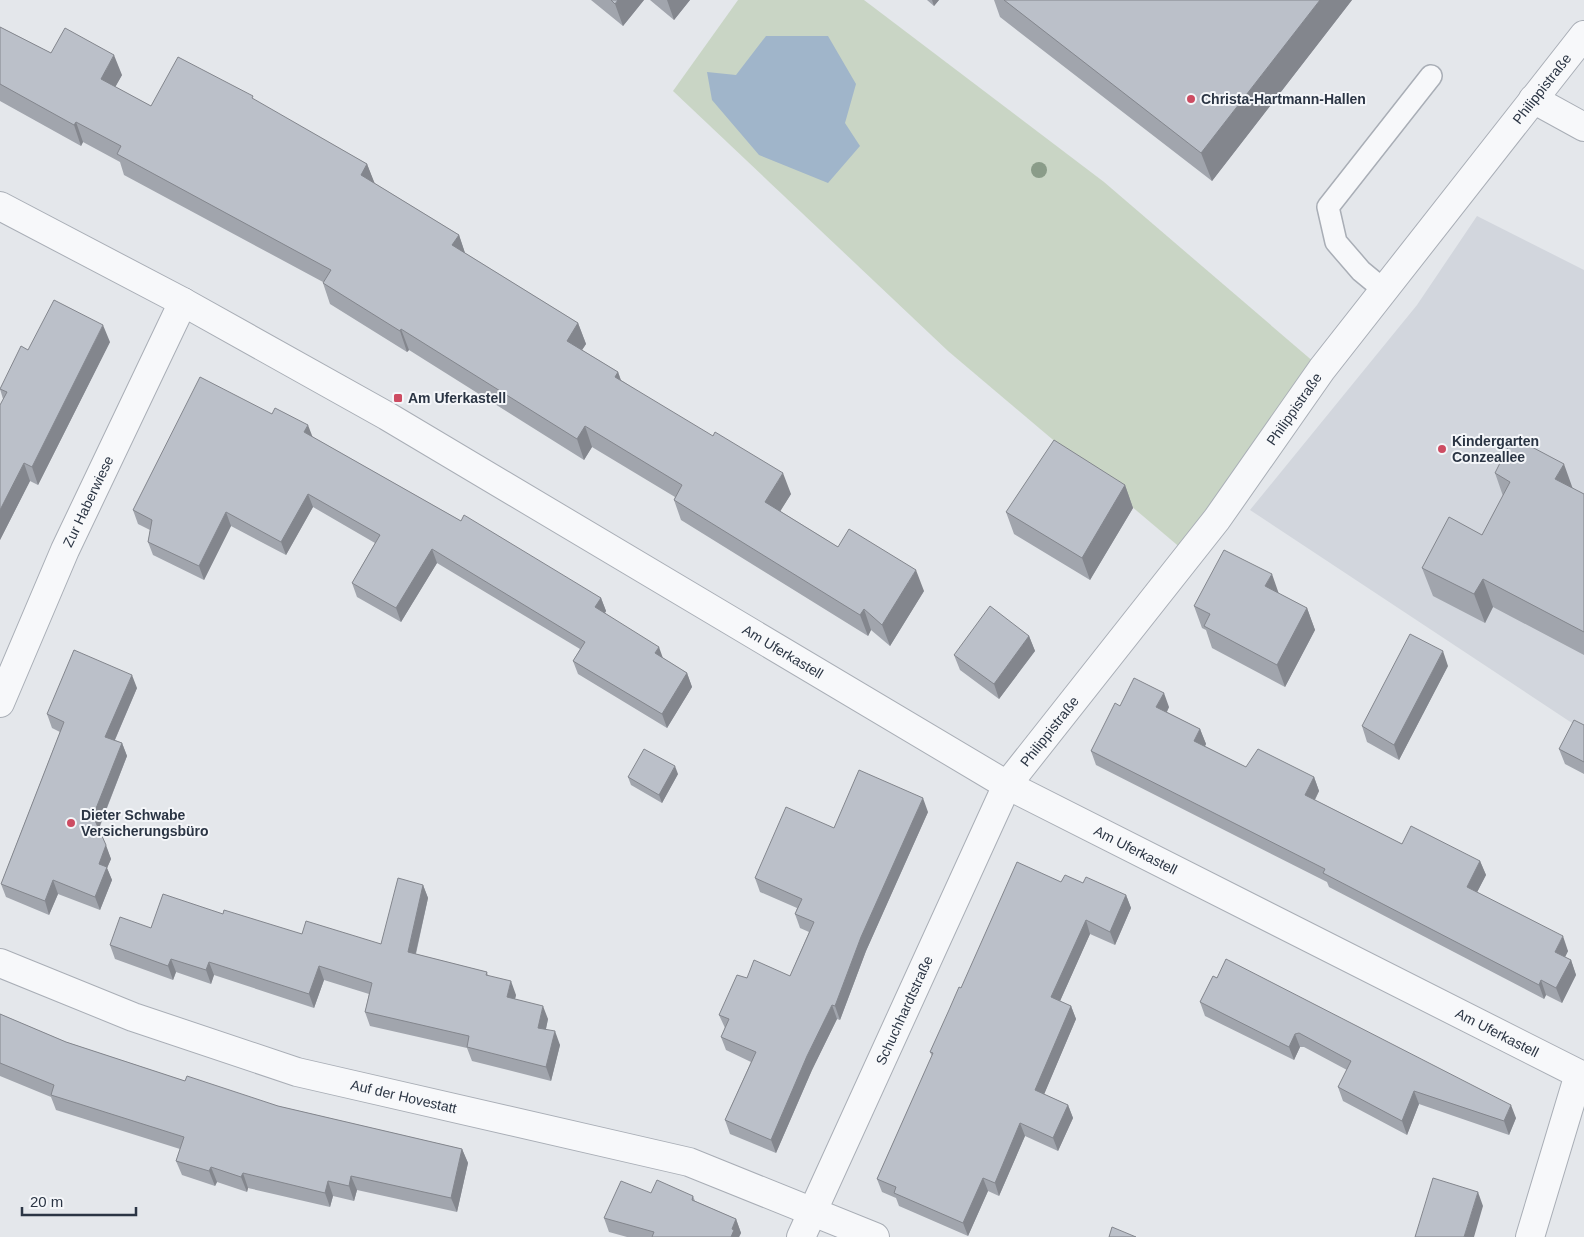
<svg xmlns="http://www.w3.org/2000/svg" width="1584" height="1237" font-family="Helvetica,sans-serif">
<rect width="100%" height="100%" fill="#e4e7eb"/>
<path fill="#d2d6dd" d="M1477,216L1584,270V731L1250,510L1417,305Z"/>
<path fill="#c9d5c5" d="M738,0H864L1104,182L1322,369L1189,555L948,351L673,91Z"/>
<path fill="#a0b5ca" d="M766,36H828L856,84L845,123L860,146L828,183L759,155L712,100L707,72L736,75Z"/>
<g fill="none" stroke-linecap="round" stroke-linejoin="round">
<defs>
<path id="lane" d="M1384,290L1361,271L1336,242L1328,207L1431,76"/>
<g id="street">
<path d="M1533,99L1584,127"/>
<path id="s1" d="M0,206L183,302L387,416L1007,785L1579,1074L1530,1237"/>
<path id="s2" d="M0,703L65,550L183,302"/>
<path id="s3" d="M0,963L133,1017L297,1072L689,1162L875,1237"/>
<path id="s4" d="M801,1237L1007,785L1217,519L1322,369L1584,35"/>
</g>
</defs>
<use href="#lane" stroke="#a9aeb6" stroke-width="24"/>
<use href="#street" stroke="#a9aeb6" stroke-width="30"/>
<use href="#lane" stroke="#f7f8fa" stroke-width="21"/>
<use href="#street" stroke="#f7f8fa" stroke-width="28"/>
</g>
<circle fill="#8a9c89" cx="1039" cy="170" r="8"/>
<path fill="#a1a5ad" d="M591,0H644L623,26Z
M650,0H690L674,20Z
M927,0H939L934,6Z
M994,0H1352L1212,181L1000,17Z
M0,27L51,53L122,75L115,87L151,106L254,100L367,164L374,183L459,235L465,253L578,323L586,344L582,350L618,372L621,380L791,494L780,511L838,547L924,591L890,646L871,630L868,636L681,520L674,500L675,497L592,447L584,460L409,350L407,352L330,304L323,283V282L124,175L120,162L83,142L81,146L0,101Z
M110,342L38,485L30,481L0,540L3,399L0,389L28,350Z
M272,414L461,521L601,598L606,611L605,613L663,658L687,673L692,687L667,728L578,674L573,661L580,649L437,563L401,622L357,597L352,583L375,543L313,507L286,555L231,526L204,580L153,555L148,542L150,530L138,524L133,510Z
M1495,473L1572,488L1584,494V655L1493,607L1485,623L1433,596L1422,568L1482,535L1503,496Z
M1125,485L1133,508L1090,580L1014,534L1006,512Z
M1278,593L1307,608L1315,630L1285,687L1212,648L1206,630L1202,628L1194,606Z
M1029,636L1035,651L999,699L960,670L954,655Z
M1448,666L1399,760L1367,742L1362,726Z
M137,688L115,740L122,743L127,756L99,829L111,859L107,868L112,880L100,910L58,894L49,915L6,897L1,884L60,732L52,728L47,714Z
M1120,706L1169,707L1167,712L1200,729L1206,744L1205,746L1246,767L1314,777L1319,791L1315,800L1402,844L1480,861L1486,875L1477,892L1568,951L1565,957L1571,960L1576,975L1562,1003L1546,995L1544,999L1329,887L1327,882L1096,765L1091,751Z
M1584,725V774L1565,764L1559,749Z
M678,774L662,803L631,785L628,777Z
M928,812L866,951L840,1020L837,1019L812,1070L776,1153L730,1134L725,1120L751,1062L726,1050L721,1037L725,1028L719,1015L747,978L790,976L809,932L800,928L795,914L797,908L760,892L755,878L834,828Z
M1061,882L1083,883L1126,895L1131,908L1115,945L1090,934L1060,1001L1071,1006L1076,1019L1044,1094L1068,1105L1073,1118L1058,1151L1025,1136L999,1196L988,1191L968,1236L899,1206L896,1198L882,1192L877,1179L932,1056L930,1052L961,988Z
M423,885L428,898L416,954L487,972L488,976L516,995L515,999L548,1019L546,1029L560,1045L551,1081L472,1061L467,1048L370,1026L365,1012L369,994L324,980L314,1008L214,975L211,984L176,972L173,980L115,959L110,945L151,928L223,914L302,934L381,944Z
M1213,976L1516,1118L1509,1135L1419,1104L1407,1135L1343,1101L1338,1087L1347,1070L1304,1047H1300L1294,1060L1205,1016L1200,1002Z
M0,1014L66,1042L185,1081L278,1106L462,1149L468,1163L457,1212L357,1190L354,1201L333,1196L330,1207L248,1188L247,1192L217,1182L215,1186L182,1175L176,1161L180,1149L56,1110L51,1097L0,1076Z
M651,1193L693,1196L695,1201L736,1219L741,1233L739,1237H627L609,1232L604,1218Z"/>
<path fill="#83868d" d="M618,0H644L623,26L615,4Z
M667,0H690L674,20Z
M932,0H939L934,6Z
M1320,0H1352L1212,181L1201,153Z
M114,55L122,75L108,100L101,79Z
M76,122L83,142L81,146L74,125Z
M367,164L375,184L361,175Z
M459,235L466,256L452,245Z
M578,323L586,344L574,362L567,341Z
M103,325L110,342L38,485L32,467Z
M401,329L409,350L407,352L400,331Z
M618,372L625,393L615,377Z
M308,425L313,438L304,432Z
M585,426L592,447L584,460L577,439Z
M24,463L30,481L0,540V510Z
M1564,464L1574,492L1555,479Z
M783,473L791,494L773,523L765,502Z
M1125,485L1133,508L1090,580L1082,558Z
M308,494L313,507L286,555L281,542Z
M226,512L231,526L204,580L199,566Z
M432,549L437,563L401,622L396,608Z
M916,570L924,591L890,646L882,625Z
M1272,574L1280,597L1265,586Z
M1483,579L1493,607L1485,623L1474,594Z
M601,598L606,611L600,621L595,607Z
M1307,608L1315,630L1285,687L1277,665Z
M864,609L871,630L868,636L860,615Z
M1029,636L1035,651L999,699L994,684Z
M659,647L664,661L655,653Z
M1443,651L1448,666L1399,760L1394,745Z
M687,673L692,687L667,728L662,714Z
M132,675L137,688L110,751L105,737Z
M1164,693L1169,707L1162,721L1156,707Z
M1200,729L1206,744L1200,756L1194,741Z
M122,743L127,756L98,830L93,816Z
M675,766L678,774L662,803L659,795Z
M1314,777L1319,791L1310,809L1305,795Z
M923,798L928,812L866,951L840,1020L835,1006L861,937Z
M106,845L111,859L107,868L112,880L100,910L95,897L99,864Z
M1480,861L1486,875L1472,902L1467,887Z
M53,880L58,894L49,915L45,901Z
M423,885L428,898L413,965L408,952Z
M1126,895L1131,908L1115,945L1110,932Z
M1086,920L1090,934L1056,1010L1051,997Z
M1563,936L1568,951L1560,967L1555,952Z
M171,959L176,972L173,980L168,966Z
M1571,960L1576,975L1562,1003L1556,988Z
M209,962L214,975L211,984L206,970Z
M319,966L324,980L314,1008L309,994Z
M1541,980L1546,995L1544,999L1539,985Z
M511,981L516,995L512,1011L507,997Z
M832,1005L837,1019L812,1070L776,1153L771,1140L807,1056Z
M543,1006L548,1019L543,1042L538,1028Z
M1071,1006L1076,1019L1040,1104L1035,1090Z
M555,1031L560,1045L551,1081L546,1067Z
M1295,1034L1300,1047L1294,1060L1289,1047Z
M1414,1091L1419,1104L1407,1135L1402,1121Z
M1068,1105L1073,1118L1058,1151L1053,1138Z
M1511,1105L1516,1118L1509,1135L1504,1121Z
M1020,1123L1025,1136L999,1196L995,1183Z
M462,1149L468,1163L457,1212L451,1198Z
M211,1167L217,1182L215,1186L209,1171Z
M243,1173L248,1188L247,1192L241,1177Z
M351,1176L357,1190L354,1201L349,1186Z
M983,1178L988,1191L968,1236L963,1223Z
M328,1181L333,1196L330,1207L325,1193Z
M1478,1192L1483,1206L1474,1237H1464Z
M736,1219L741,1233L739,1237H731L732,1229Z"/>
<path fill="#bbc0c9" stroke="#83868d" d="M611,0H618L615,4Z
M1004,0H1320L1201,153Z
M0,27L51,53L65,28L114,55L101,79L151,106L178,57L253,96L252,98L367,164L361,175L459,235L452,245L578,323L567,341L618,372L615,377L713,436L715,432L783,473L765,502L838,547L849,529L916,570L882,625L864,609L860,615L674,500L682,485L585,426L577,439L401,329L400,331L323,283L331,270L117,154L121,146L76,122L74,125L0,84Z
M54,300L103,325L32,467L24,463L0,510V405L7,392L0,389L21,346L28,350Z
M200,377L272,414L275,408L308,425L304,432L461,521L464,515L601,598L595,607L659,647L655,653L687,673L662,714L573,661L585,642L432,549L396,608L352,583L380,535L308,494L281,542L226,512L199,566L148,542L152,520L133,510Z
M1513,437L1564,464L1555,479L1584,494V632L1483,579L1474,594L1422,568L1449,517L1482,535L1510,482L1495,473Z
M1054,440L1125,485L1082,558L1006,512Z
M1224,550L1272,574L1265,586L1307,608L1277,665L1204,626L1210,614L1194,606Z
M990,606L1029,636L994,684L954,655Z
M1410,634L1443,651L1394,745L1362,726Z
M74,650L132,675L105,737L122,743L93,816L106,845L99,864L107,867L95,897L53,880L45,901L1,884L64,722L47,714Z
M1134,678L1164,693L1156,707L1200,729L1194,741L1246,767L1258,749L1314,777L1305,795L1402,844L1411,826L1480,861L1467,887L1563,936L1555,952L1571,960L1556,988L1541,980L1539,985L1323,873L1325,869L1091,751L1115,703L1120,706Z
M1574,720L1584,725V762L1559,749Z
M644,749L675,766L659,795L628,777Z
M859,770L923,798L861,937L835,1006L832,1005L807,1056L771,1140L725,1120L756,1052L721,1037L729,1019L719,1015L737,975L747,978L754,960L790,976L814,922L795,914L802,899L755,878L786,807L834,828Z
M1017,862L1061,882L1065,875L1083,883L1086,877L1126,895L1110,932L1086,920L1051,997L1071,1006L1035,1090L1068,1105L1053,1138L1020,1123L995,1183L983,1178L963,1223L894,1193L896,1187L877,1179L933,1053L930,1052L949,1010L959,987L961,988Z
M398,878L423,885L408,952L487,972L486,975L511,981L507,997L543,1006L538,1028L555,1031L546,1067L467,1047L469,1036L365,1012L372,983L319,966L309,994L209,962L206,970L171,959L168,966L110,945L120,917L151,928L163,894L223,914L224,910L302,934L306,921L381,944Z
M1226,959L1511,1105L1504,1121L1414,1091L1402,1121L1338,1087L1351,1061L1299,1033L1295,1034L1289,1047L1200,1002L1213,976L1217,978Z
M0,1014L66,1042L185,1081L187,1076L278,1106L462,1149L451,1198L351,1176L349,1186L328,1181L325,1193L243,1173L241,1177L211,1167L209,1171L176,1161L184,1137L51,1095L54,1085L0,1063Z
M1433,1178L1478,1192L1464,1237H1415Z
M657,1180L693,1196L692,1200L736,1219L732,1229L734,1230L731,1237H652L654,1232L604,1218L621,1181L651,1193Z
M1112,1227L1136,1237H1109Z"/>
<g fill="#cd4c62" stroke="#f4f6f9" stroke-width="2">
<circle cx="1191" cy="99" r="5"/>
<rect x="393" y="393" width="10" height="10" rx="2.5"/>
<circle cx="1442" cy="449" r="5"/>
<circle cx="71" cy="823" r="5"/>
</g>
<g text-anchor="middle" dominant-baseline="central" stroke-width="4" stroke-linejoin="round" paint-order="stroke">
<g font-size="14" fill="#2b3544" stroke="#f4f6f9">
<text stroke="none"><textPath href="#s4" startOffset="1375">Philippistraße</textPath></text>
<text stroke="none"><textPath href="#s4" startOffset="970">Philippistraße</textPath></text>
<text stroke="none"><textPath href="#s2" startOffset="220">Zur Haberwiese</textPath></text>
<text stroke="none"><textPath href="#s1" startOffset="901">Am Uferkastell</textPath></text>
<text stroke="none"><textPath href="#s4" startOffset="565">Philippistraße</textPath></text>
<text stroke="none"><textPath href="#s1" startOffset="1306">Am Uferkastell</textPath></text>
<text stroke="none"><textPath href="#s4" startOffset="249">Schuchhardtstraße</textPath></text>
<text stroke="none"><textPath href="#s1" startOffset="1711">Am Uferkastell</textPath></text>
<text stroke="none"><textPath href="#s3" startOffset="426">Auf der Hovestatt</textPath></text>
</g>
<g font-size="14" font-weight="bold" fill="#2b3544" stroke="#f4f6f9" text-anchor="start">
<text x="1201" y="99">Christa-Hartmann-Hallen</text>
<text x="408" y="398">Am Uferkastell</text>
<text x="1452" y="441">Kindergarten<tspan x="1452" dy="16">Conzeallee</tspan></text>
<text x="81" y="815">Dieter Schwabe<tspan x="81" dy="16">Versicherungsbüro</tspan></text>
</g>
</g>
<path d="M22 1207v8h114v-8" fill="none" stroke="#2b3544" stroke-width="2.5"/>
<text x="30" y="1207" font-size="15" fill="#2b3544" stroke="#f4f6f9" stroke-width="4" paint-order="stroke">20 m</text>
</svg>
